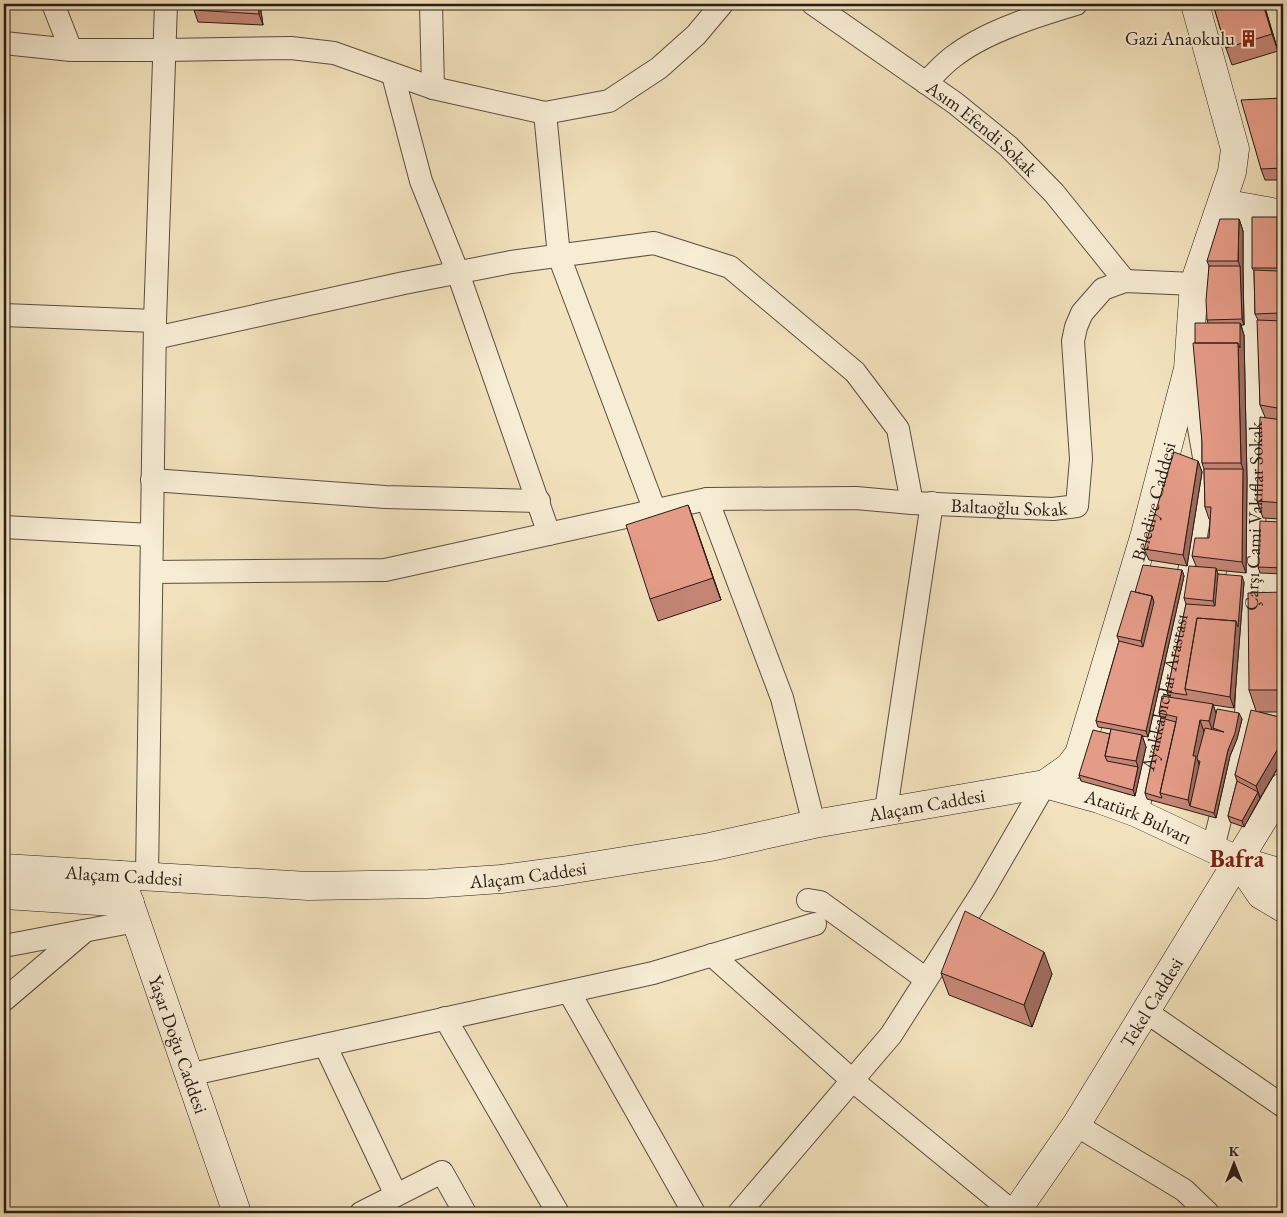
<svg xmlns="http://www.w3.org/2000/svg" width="1287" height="1217" font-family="'EB Garamond',serif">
<rect width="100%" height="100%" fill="#f2e2bd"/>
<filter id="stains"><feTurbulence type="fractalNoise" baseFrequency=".004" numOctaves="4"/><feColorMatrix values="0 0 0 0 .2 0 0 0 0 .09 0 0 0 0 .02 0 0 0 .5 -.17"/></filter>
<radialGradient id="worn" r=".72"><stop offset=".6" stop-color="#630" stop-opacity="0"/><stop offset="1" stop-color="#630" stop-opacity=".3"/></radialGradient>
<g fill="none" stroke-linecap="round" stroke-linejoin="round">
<defs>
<g id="street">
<path d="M53,4L71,50"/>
<path d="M431,4L433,88"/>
<path id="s1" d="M813,4L955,103L1008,146L1054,193L1125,281"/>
<path d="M4,43L71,50H164L291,48L334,53L433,88L545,113L609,101L659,68L696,35L722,4"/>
<path d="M393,75L421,181L458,273L549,534"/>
<path d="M926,83C936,72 945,62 957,54C988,31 1039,15 1076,4"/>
<path d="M545,113L559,256L655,511"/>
<path d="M4,315L155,321"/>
<path d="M155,338L404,283L511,262L654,243L730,267L855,372L898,429L912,503"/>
<path d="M152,480L385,497L539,501"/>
<path d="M707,499L782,698L814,824"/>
<path d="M4,527L151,535"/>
<path id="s2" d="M152,572L385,570L707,499L856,498L912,503L1053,509L1077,506L1081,459L1073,341L1076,327L1082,313L1103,289L1125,281L1194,284"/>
<path d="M1237,577L1283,583"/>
<path d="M886,810L932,503"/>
<path id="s3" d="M1137,813C1163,702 1187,591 1206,479V469L1189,370"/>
<path id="s4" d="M1213,848L1246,715L1256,482L1251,209"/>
<path d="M147,877L155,321L166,4"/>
<path d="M808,900L820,902L926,979"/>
<path d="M4,946L136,921"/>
<path d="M712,955L852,1080L1014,1213"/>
<path d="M569,992L694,1213"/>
<path d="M4,1000L85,931"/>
<path d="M1145,1011L1283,1106"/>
<path d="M445,1018L558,1213"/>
<path d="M325,1045L396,1195"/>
<path d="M188,1075L653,973L815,924"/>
<path d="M1076,1125L1184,1190L1208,1213"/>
<path d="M361,1213L442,1172L465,1213"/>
<path d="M739,1213L891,1035L983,891L1045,784"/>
</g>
<g id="secondary">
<path d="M1222,203L1283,214"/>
<path id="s5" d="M1045,784L1069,767L1079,754L1145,534L1188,369L1194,284L1232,172L1235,149L1195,4"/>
<path d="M1237,860L1261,895L1283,908"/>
<path id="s6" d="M4,868L308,886L429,884L501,879L562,871L710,847L814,824L1045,784L1099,799L1137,813L1237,860L1275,871L1283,877"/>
<path id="s7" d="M120,875L237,1213"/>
<path d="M4,895L130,903"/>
<path id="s8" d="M1015,1213L1076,1125L1283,787"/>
</g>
</defs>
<use href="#street" stroke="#5a4e40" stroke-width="24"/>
<use href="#secondary" stroke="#271c17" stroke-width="29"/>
<use href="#street" stroke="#f7ecd4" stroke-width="22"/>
<use href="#secondary" stroke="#f7ecd4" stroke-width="28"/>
</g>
<path fill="#c48574" stroke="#271c17" d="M193,4H260L263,25L198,22L194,10Z
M1213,4H1264L1278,51L1232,65L1226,48Z
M1283,98V180H1265L1261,169Z
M1283,214V574L1260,573L1258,567L1280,522V519L1263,518L1257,501L1265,417L1260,405L1258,320L1255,314L1254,271L1252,268L1277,217L1279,225Z
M1239,219L1243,231V272L1244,325H1241L1244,335L1247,480L1246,573L1216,570L1218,574L1244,582L1234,708L1213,705L1216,714L1242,719L1237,739L1230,756L1216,818L1147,799L1145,793L1161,718L1159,713L1169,697L1167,692L1186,604L1184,598L1196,566L1192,556L1209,538L1210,519H1209L1205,507L1204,469L1202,463V442L1195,343L1208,323L1207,320L1209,266L1207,261Z
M1198,461L1202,472L1187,566L1149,560L1144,549Z
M688,505L721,600L658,621L650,599Z
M1182,570L1184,576L1148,737L1142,736L1146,747L1135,796L1081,781L1079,775L1110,734L1111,729L1098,727L1096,721L1119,641L1117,636L1135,592Z
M1283,592V712H1259L1283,718V759L1244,827L1230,822L1228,816L1237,781L1235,775L1256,711L1249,690Z
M941,973L1052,974L1032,1027L949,995Z"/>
<path fill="#a06c5e" stroke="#271c17" d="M258,4H260L263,25L259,14Z
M1263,4L1266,11L1278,51L1272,34Z
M1277,217L1281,228L1279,269L1283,282V322L1280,313L1279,271L1277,268Z
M1239,219L1243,231V272L1244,325L1242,319L1240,266L1238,261Z
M1240,323L1244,335L1247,480L1246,573L1242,562L1243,469L1241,463L1238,343Z
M1198,461L1202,472L1187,566L1183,555Z
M688,505L696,527L721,600L713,578Z
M1216,568L1220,580L1217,612L1213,601Z
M1182,570L1184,576L1148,737L1146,731Z
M1242,576L1244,582L1234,708L1230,697L1236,621Z
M1152,596L1156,607L1145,652L1141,641Z
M1213,704L1217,716L1213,732L1209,721Z
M1239,713L1242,719L1237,739L1230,756L1216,818L1214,813L1228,750Z
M1200,720L1204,732L1198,761L1200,768L1190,806L1188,800L1193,756Z
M1142,735L1146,747L1135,796L1133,790L1138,767L1136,761Z
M1283,740V759L1260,798L1256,786Z
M1258,792L1260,798L1244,827L1242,821Z
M1044,952L1052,974L1032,1027L1024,1005Z"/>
<path fill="#e49b87" stroke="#271c17" d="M193,4H258L259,14L194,10Z
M1213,4H1263L1272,34L1226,48Z
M1283,98V168L1261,169L1241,100Z
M1279,214H1283V269H1279Z
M1252,217H1277V268H1252Z
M1220,219H1239L1238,261H1207Z
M1209,266H1240L1242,319L1207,320L1206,300Z
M1254,270L1278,271L1280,313L1255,314Z
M1257,320L1283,321V409L1260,405Z
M1195,323H1240V348L1238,343H1195Z
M1193,343H1238L1241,463H1202V442Z
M1260,417L1283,420V503L1257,501Z
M1174,452L1198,461L1183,555L1144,549Z
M1204,469H1243L1242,562L1192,556L1195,538H1209L1211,507H1205Z
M688,505L713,578L650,599L626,525Z
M1280,517H1283V541H1279Z
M1260,521L1280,522L1279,541L1282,546H1283V568L1258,567Z
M1143,565L1182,570L1146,731L1096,721L1119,641L1143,647L1154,602L1152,596L1135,592Z
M1189,566L1216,568L1213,601L1184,598Z
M1218,574L1242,576L1238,627L1236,621L1197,618L1185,689L1187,695L1167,692L1186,604L1215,606Z
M1131,591L1152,596L1141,641L1117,636Z
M1283,592V690H1249L1248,593Z
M1197,618L1236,621L1230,697L1185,689Z
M1162,696L1213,704L1209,721L1200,720L1193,756H1196L1188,800L1160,793L1177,717L1159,713Z
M1217,709L1239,713L1235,733L1228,750L1214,813L1190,806L1200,761H1198L1197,758L1205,728L1224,732L1213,728Z
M1251,710L1283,718V740L1256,786L1235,775Z
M1161,718L1176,722L1160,793L1162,798L1145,793Z
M1111,729L1142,735L1136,761L1105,756Z
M1093,730L1110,734L1105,756L1107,761L1138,767L1133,790L1079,775Z
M1237,781L1258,792L1242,821L1228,816Z
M965,911L1044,952L1024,1005L941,973Z"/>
<defs>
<symbol id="building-bare" viewBox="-9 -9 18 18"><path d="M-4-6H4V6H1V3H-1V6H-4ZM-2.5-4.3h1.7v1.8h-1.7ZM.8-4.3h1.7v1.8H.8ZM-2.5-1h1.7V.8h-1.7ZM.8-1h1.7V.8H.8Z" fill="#8f2418" stroke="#f7ecd4" stroke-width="2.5" paint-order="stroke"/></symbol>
</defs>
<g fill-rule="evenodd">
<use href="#building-bare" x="1236" y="26" width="25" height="25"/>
</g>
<g text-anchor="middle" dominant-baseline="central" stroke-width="4" stroke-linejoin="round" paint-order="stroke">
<g font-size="19" fill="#271c17" stroke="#f7ecd4" text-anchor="end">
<text x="1235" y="38">Gazi Anaokulu</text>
</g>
<g font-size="19" fill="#271c17" stroke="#f7ecd4">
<text stroke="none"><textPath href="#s1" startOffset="210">Asım Efendi Sokak</textPath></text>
<text stroke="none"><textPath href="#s5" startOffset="309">Belediye Caddesi</textPath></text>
<text stroke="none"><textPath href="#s2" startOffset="865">Baltaoğlu Sokak</textPath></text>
<text stroke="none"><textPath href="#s4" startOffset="336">Çarşı Cami Vakıflar Sokak</textPath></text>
<text stroke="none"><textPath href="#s3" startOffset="124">Ayakkabıcılar Arastası</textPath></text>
<text stroke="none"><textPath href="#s6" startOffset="930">Alaçam Caddesi</textPath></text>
<text stroke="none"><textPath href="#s6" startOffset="1149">Atatürk Bulvarı</textPath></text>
<text stroke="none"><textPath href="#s6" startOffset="525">Alaçam Caddesi</textPath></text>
<text stroke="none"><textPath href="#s6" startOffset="120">Alaçam Caddesi</textPath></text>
<text stroke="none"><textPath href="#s8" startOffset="251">Tekel Caddesi</textPath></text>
<text stroke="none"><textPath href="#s7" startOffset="179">Yaşar Doğu Caddesi</textPath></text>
</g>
<g font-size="24" font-weight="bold" fill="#7a1f14" stroke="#f7ecd4">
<text x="1237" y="858">Bafra</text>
</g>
</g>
<rect width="1287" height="1217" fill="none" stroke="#f2e2bd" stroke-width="20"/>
<rect x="5" y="5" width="1277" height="1207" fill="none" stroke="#271c17" stroke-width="2.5"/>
<rect x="10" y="10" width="1267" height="1197" fill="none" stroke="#271c17"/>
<g transform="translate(1234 1164)" stroke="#f7ecd4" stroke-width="4" paint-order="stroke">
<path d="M0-4L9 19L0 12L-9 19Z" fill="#271c17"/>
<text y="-8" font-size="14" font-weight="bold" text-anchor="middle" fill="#271c17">K</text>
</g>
<rect width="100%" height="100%" filter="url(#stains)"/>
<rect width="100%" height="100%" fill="url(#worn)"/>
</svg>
